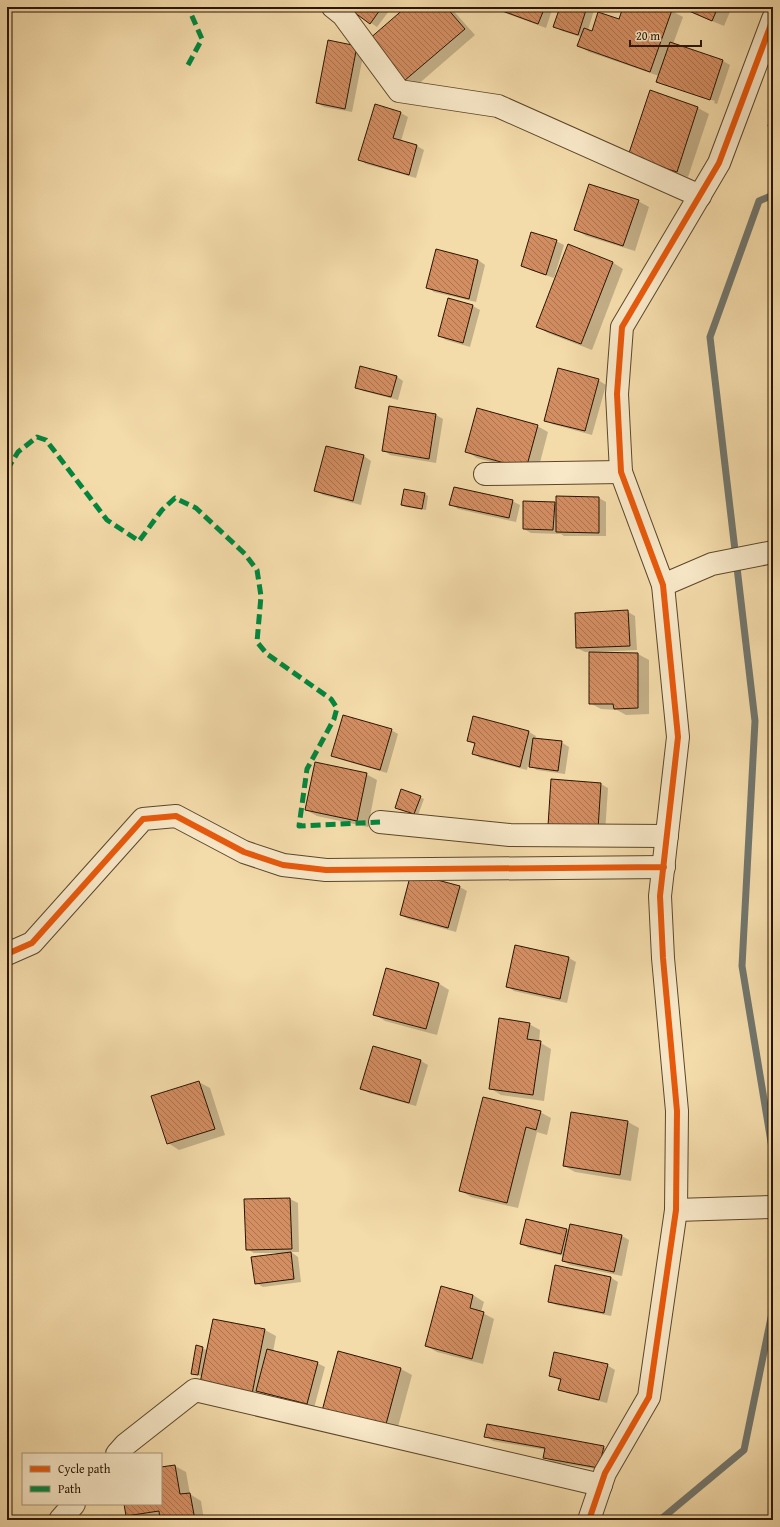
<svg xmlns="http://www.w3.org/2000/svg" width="780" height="1527" font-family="'Gentium Book Plus',serif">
<defs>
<pattern id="building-back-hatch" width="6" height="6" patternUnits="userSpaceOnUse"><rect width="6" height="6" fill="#d38e62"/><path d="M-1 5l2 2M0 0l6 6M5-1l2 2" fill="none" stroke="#ab734e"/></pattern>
</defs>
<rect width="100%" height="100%" fill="#f4dbaa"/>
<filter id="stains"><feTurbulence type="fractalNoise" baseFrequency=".005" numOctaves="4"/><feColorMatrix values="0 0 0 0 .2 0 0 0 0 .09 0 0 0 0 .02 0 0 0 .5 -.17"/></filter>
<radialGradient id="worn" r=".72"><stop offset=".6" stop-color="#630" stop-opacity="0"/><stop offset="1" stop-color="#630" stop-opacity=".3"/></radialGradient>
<path fill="#0003" d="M348,7H392L377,27Z
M408,7H450L475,35L415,87L404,80Z
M498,7H553L546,28L505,13L498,9Z
M561,7H595L588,30L592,32L619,20L624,7H661L672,11L683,17L673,44L723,61L730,65L717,104L714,103L715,101L664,84V85L657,82L659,76L589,52L579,46L581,37L562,31L555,27Z
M678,7H732L724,26Z
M356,47L364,51L352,112L324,107L317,103Z
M650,92L698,108L709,114L688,177L640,161Z
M401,113L408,117L401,141L417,146L424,150L416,178L366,164L359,159Z
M638,201L649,207L635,251L586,236L575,229Z
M556,241L564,245L554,278L530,270L523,266Z
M436,250L478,260L485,265L476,302L434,292L427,287Z
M612,262L623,269L592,350L548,333L537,326Z
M473,306L480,310L470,347L446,340L439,336Z
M396,376L403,381L398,400L363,391L356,387Z
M598,380L606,385L592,435L552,424L545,420Z
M390,407L436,415L443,419L436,463L390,455L383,450Z
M537,426L548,432L537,474L477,458L466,451Z
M326,447L364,456L371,461L361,505L323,495L316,491Z
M425,494L428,496L426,510L405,507L402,505Z
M599,498L606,502V536H564L561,534L531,533L524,529L554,503L557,505Z
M512,501L520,505L516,522L458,509L451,504Z
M628,612L635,616L637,650L596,652V653L638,654L649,660V714L626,715L617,710L601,709L590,703V652H585L577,648L576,614Z
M474,717L529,732L536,736L535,739L561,742L569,747L565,774L537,770L528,765L527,770L480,758L473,753L475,745L468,740Z
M391,730L398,734L387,773L339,759L332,755Z
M366,774L377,780L368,827L317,816L306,810Z
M552,780L601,784L608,788L605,833Z
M420,797L424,799L418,815L400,809Z
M460,887L467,891L456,932L408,919L401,915Z
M516,946L569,958L576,962L567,1003L514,991L507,986Z
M438,983L449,990L437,1035L385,1021L374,1014Z
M529,1024L540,1030L539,1042L551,1049L544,1101L501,1095L490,1088Z
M421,1061L428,1065L416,1106L369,1093L361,1088Z
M199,1082L210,1088L225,1135L179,1150L168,1143Z
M540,1112L551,1118L547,1135L537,1132L518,1208L471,1197L460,1190Z
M572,1113L628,1122L639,1128L631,1181L575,1172L564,1166Z
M290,1199L298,1203L299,1252H291L298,1257L301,1282L263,1287L256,1283L278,1253H254L247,1249L245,1200Z
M570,1225L622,1236L629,1240L622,1276L570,1265L563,1261L564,1256L528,1248L521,1243L567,1230L569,1231Z
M610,1277L618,1282L611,1316L556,1305L549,1301Z
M473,1295L484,1302L481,1312L494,1319L483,1364L437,1352L426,1346Z
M214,1320L265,1330L276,1336L273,1352L317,1363L325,1367L314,1408L264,1395L263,1399L192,1373L197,1347L207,1350Z
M338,1352L401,1369L412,1375L396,1434L334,1417Z
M607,1365L615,1370L607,1403L567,1393L559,1389L561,1381L550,1375Z
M485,1436L603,1447L611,1451L607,1471L552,1462L544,1457L546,1450L493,1441Z
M175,1466L186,1472L190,1494L201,1501L204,1520H161V1518L151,1520H134L127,1516L125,1504H161V1468Z"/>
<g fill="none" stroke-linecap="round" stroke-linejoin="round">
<path stroke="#72766d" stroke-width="7" d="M773,195L759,201L710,337L755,721L742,966L773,1154
M660,1520L744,1450L773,1308"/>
</g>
<path fill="url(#building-back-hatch)" stroke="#2a1400" d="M347,7H382L370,24Z
M406,7H446L465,29L404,81L368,40Z
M497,7H545L538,24L497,9Z
M560,7H587L578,35L553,27Z
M623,7H664L672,10L650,72L577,46L584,28L592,31L598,12L619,19Z
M680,7H718L712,21Z
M328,40L357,46L345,109L316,103Z
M670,42L723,60L710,100L656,82Z
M650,90L698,107L677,172L628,156Z
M375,104L401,112L393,138L417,145L409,175L358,160Z
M773,109V127L768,126Z
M589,184L639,200L623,246L574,230Z
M531,232L557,240L546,275L521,266Z
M568,244L613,262L581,344L536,327Z
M436,249L478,260L469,299L426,288Z
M448,298L473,305L463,343L438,336Z
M360,366L397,376L391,397L355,388Z
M558,368L599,379L585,431L544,421Z
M389,406L436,414L429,459L382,451Z
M477,408L538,425L526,469L465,452Z
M326,446L364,455L353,501L314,491Z
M454,487L513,500L509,518L449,505Z
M404,489L425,493L422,509L401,505Z
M556,496L599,497V533L556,532Z
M523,501L555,502L553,530L523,529Z
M628,610L630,646L576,648L575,613Z
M589,652L638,653V708L614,709L613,704H589Z
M343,715L392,729L380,770L331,756Z
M473,716L529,731L520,767L472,754L475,743L467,741Z
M533,738L562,741L558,771L529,767Z
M315,762L367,773L357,821L305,810Z
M551,779L601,783L598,829L548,826Z
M401,789L421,796L414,814L395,808Z
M411,873L460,886L448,928L400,915Z
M515,945L569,957L560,999L506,987Z
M386,968L439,983L426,1029L373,1015Z
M499,1018L530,1023L527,1039L541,1041L533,1095L489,1089Z
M373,1046L421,1060L409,1103L360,1089Z
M199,1081L215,1129L167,1144L151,1096Z
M483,1097L541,1111L536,1130L526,1127L507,1203L459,1191Z
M571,1112L628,1121L620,1175L563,1166Z
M290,1198L292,1249L246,1250L244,1199Z
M526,1219L567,1229L561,1254L520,1244Z
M570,1224L622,1235L614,1272L562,1261Z
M291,1252L294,1279L255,1284L251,1257Z
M555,1265L611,1277L604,1313L548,1302Z
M441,1286L473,1295L470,1308L484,1312L472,1359L425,1346Z
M213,1319L265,1329L252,1394L200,1383Z
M196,1345L203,1347L198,1375L191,1374Z
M267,1349L318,1362L307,1404L256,1391Z
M338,1351L401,1368L385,1428L322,1411Z
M554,1352L608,1364L599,1400L558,1390L561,1379L549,1376Z
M487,1424L604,1446L599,1468L543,1458L545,1448L484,1437Z
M175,1465L180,1494L190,1493L195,1520H160L159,1511L126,1516L124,1504H161V1467Z"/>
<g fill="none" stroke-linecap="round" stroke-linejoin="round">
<defs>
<path id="minor" d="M333,7L343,15L399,91L498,106L700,196
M485,474L621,472
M663,585L712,564L773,552
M380,822L510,835L667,836
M7,954L32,943L143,819L176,816L244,852L283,865L326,870L664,867
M676,1210L773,1207
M117,1454L125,1445L195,1390L601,1485
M60,1520L74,1504"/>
<path id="tertiary" d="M589,1520L605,1473L649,1397L676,1210L677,1111L663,958L660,896L678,737L663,585L621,472L617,394L622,327L719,163L773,19"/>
</defs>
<use href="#minor" stroke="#5c462a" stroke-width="24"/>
<use href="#tertiary" stroke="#5c462a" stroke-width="24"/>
<use href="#minor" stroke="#f8e8c8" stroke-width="22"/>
<use href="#tertiary" stroke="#f8e8c8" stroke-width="22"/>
<path stroke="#00873e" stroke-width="5" stroke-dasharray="10 5" stroke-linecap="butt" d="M188,65L202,39L188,7
M7,470L18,452L37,437L46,440L107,520L139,541L162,510L175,498L196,508L245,554L257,570L261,596L257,642L267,654L331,699L337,708L334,719L307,769L299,826L380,822"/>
<defs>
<path id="cycleway" d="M7,954L32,943L143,819L176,816L244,852L283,865L326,870L664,867
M589,1520L605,1473L649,1397L676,1210L677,1111L663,958L660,896L678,737L663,585L621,472L617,394L622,327L719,163L773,19"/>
</defs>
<use href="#cycleway" stroke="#f8e8c8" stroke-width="8"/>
<use href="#cycleway" stroke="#e8590c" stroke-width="6"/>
</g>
<rect width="780" height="1527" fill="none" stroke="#f4dbaa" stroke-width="24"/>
<rect x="8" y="8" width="764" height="1511" fill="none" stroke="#2a1400" stroke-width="2"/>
<rect x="12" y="12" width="756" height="1503" fill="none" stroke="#2a1400"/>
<rect x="22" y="1453" width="140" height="52" fill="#f8e8c8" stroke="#a69378"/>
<rect x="30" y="1466" width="20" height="6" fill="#e8590c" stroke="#a69378"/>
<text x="58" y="1473" font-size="12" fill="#2a1400">Cycle path</text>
<rect x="30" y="1486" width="20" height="6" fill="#00873e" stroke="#a69378"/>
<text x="58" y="1493" font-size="12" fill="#2a1400">Path</text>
<path d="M630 40v6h71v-6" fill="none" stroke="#2a1400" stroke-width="2"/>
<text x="636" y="40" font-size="12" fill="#2a1400" stroke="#f8e8c8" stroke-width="3" paint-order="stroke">20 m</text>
<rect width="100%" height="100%" filter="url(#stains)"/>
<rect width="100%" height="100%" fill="url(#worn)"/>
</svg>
